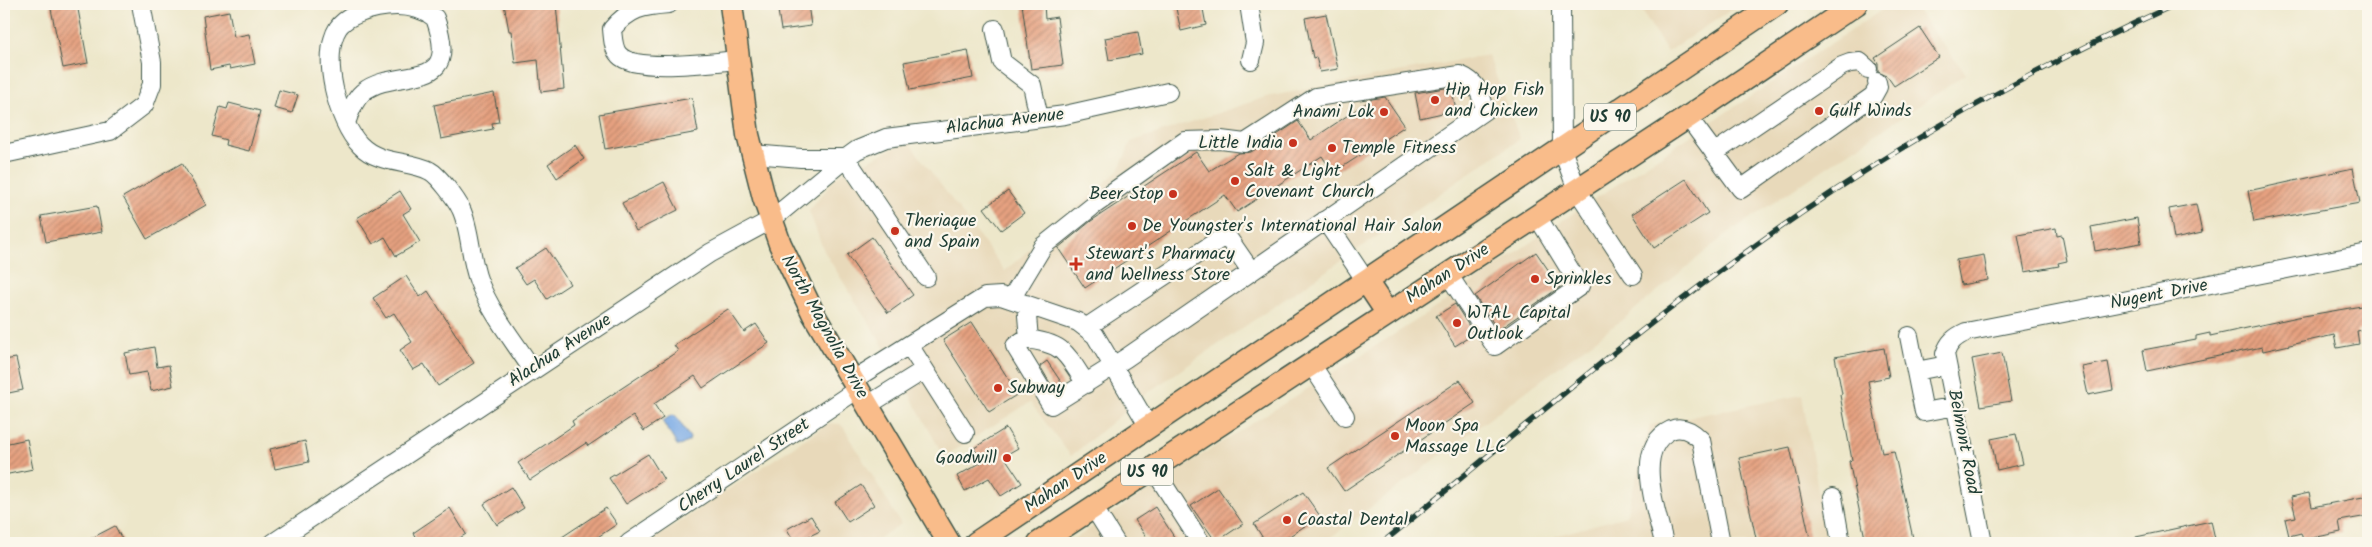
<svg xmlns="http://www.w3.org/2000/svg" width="2372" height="547" font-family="Kalam,sans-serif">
<defs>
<pattern id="building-hatch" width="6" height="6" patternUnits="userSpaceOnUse" patternTransform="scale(1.25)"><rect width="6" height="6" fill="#e6a180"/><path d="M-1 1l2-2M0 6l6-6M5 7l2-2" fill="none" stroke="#ba846a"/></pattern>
</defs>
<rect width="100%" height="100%" fill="#fbf7ec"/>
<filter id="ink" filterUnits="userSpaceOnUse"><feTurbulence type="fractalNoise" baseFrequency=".02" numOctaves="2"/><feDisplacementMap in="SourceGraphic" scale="10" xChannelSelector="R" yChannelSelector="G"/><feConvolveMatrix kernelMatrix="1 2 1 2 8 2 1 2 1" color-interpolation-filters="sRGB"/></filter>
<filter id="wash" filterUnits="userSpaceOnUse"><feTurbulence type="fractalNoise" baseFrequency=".0096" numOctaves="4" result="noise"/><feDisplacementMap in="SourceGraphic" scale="20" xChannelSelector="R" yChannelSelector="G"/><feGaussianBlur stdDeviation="1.12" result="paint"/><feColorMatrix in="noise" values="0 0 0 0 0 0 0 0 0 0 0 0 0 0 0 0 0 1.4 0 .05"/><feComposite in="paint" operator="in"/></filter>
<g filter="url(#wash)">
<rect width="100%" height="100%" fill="#ede7ca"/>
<path fill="#e8d9ba" d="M1638,4H1740L1667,52Z
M1891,4H1912L1966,74L1728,233L1627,316L1323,543H1068L1200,456L1425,315L1566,218Z
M1488,55L1520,139L1147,393L1071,456L1030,402L944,457L883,346L824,251L809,211L837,176L908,141L1005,271L1118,171L1131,142L1266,97Z
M1802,395L1827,543H1556L1555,536L1626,516L1650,425Z
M829,423L840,424L844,428L901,524L871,543H648Z"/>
<path fill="#7cabe6" stroke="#4e748d" d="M672,415L676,416L690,438L689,441L680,446L677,445L664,424L663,421Z"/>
<g id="blocks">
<path fill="url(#building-hatch)" d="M50,4H77L88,63L63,68Z
M504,4H556L564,89L541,92L538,60L515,63L511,31H509Z
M777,4H808L811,26L781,30Z
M1022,4H1044L1045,19L1057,17L1063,65L1031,69Z
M1175,4H1202L1206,25L1181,31Z
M229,11L234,37L249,34L255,64L230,69L229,66L210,70L203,16Z
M1326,14L1338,69L1320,72L1316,57L1313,58L1305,18Z
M1920,28L1939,57L1894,86L1887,76L1878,72V63L1875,58Z
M1138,32L1142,54L1109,60L1105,38Z
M968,50L973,78L910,90L904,62Z
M1451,87L1456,110L1420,118L1415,93Z
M279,90L298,95L292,113L274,108Z
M494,93L499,122L492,123L493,129L441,139L434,105Z
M1385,97L1405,126L1333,173L1322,156L1237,212L1225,195L1085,288L1058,248L1091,221L1196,152L1209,171L1238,153L1251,152L1298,121L1311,140L1372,99Z
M692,98L698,132L605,149L599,114Z
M229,103L260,111L249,151L225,145L226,140L212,136L220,107L227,109Z
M575,145L584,159L557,178L548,164Z
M182,163L206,205L147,239L123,197Z
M2353,168L2360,203L2254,222L2248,191Z
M1686,179L1708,213L1654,248L1632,214Z
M664,182L678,210L636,231L622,203Z
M400,191L411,209L403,214L420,242L396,256L385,237L373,244L357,218Z
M1008,191L1024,213L1001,230L984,208Z
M2196,204L2202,233L2174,239L2169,209Z
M97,206L102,232L46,242L41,216Z
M2137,218L2141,243L2095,251L2091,227Z
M2056,228L2057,236L2062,235L2067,261L2058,263L2059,266L2025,272L2018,235Z
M872,237L913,295L888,313L847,255Z
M546,248L570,284L547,299L534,279L526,284L515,268Z
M1536,252L1560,287L1498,330L1475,296Z
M1984,255L1988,280L1961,285L1956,260Z
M406,276L420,297L428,291L474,363L438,386L424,364L413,370L400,350L412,342L394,313L386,318L373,298Z
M1455,304L1474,334L1455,346L1436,316Z
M2367,305L2368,329L2357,331L2359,344L2337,348L2334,335L2263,351L2262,347L2147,371L2143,350L2196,340V336L2210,333V336L2298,317Z
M728,309L744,332L756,324L769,343L703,388L695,376L654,404L663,418L644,431L633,416L588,446L586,443L530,480L518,463L574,425L572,421L678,351L674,345Z
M972,322L1018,394L989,412L943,340Z
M154,347L157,367L169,365L173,386L151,391L147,372L129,375L125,353Z
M1884,348L1889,377L1868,381L1882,453L1894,451L1914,543H1866L1849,461L1852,460L1840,395L1842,394L1835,357Z
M2002,353L2011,401L1981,406L1972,359Z
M16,358L23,390L4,394V360Z
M1047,361L1063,385L1054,390L1040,366Z
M2108,362L2113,390L2088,395L2082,367Z
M1460,380L1475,403L1344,491L1328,468Z
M1006,428L1018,448L1004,456L1022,483L1001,496L989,478L965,491L957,476L982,462L974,448Z
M2016,434L2023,464L1997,470L1991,439Z
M27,439L33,469L4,475V444Z
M305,441L309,462L275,469L270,449Z
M1790,447L1811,543H1757L1739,458Z
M648,454L664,480L626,504L609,478Z
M861,485L874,505L848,522L835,502Z
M511,487L524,508L497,525L484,504Z
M1218,488L1243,524L1216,542L1191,506Z
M1303,492L1320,516L1279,543H1266L1254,524Z
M2309,493L2312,507L2368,496V516L2339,521L2341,532L2303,540L2301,533L2289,536L2285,519L2296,517L2291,497Z
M1155,507L1178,543H1150L1135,520Z
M450,508L466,534L452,543H419L413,533Z
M606,508L617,524L589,543H553Z
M811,516L820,531L795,543L787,529Z
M2211,521L2216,543H2137L2136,537Z
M115,526L124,543H82Z"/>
</g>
</g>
<g filter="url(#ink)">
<use href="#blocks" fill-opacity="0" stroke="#3e564a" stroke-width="1"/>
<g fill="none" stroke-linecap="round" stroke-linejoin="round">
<defs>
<path id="minor" d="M669,4C642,6 630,8 612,29C613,38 613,49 619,55C635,73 713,62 737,60
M1249,4L1255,43L1251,60
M1561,4L1562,149L1577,190L1633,275
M995,29L1002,62L1032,85L1039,118
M1688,117L1741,189L1873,96L1878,87L1877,82
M346,123C350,112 354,100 363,92C397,65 463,96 435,18C418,5 398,4 377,8C364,11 346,16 338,28C320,56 338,123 360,145C379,165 410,160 430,171C438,175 457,200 461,209C471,230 470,260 479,282C491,313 514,341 532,369
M1714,153L1842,66L1850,63L1860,62L1868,69
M4,154L110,131L144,105L152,84V62L141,4
M752,154L801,158H846
M846,158L926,277
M1325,220L1366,281
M1448,274L1495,346L1580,286L1537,216
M1011,299L1043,246L1093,206L1185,141L1221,140L1245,143L1316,97L1460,75C1477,82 1481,93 1485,110L1126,358L1051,405L1015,346L1025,339C1064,343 1066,353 1086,384
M1026,304L1029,339
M1087,327L1226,235L1251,271
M1909,336L1924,412L1956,406
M909,345L965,433
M1311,364L1345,416
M1916,371L1947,365
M853,380L985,297L1001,296L1078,322L1095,335L1149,427
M868,405L924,370
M1153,468L1201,543
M1833,497L1841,543
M1094,508L1116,543
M273,543L710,253L771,220L846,158L857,150L886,138L1065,115L1168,92
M629,543L858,389
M1664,543C1657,511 1632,448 1671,430C1683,425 1693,432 1701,440L1721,543
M1983,543L1945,354C1949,342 1955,337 1966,332L2368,253"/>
<path id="major" d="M731,4L748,135L764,198L780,244L814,315L949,543
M1366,281L1388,314
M976,543L1777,4
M1039,543L1688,117L1856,4"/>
</defs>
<use href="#minor" stroke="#3e564a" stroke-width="20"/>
<use href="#major" stroke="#3e564a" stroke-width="25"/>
<use href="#minor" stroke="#fff" stroke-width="18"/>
<use href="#major" stroke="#f9bc8a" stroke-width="22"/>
<defs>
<path id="rail" d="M1382,543C1503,445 1622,341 1749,250C1882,153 2026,72 2176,4"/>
</defs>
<use href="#rail" stroke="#1f3d34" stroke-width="5.5"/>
<use href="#rail" stroke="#fbf7ec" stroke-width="4" stroke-dasharray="11" stroke-linecap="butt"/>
</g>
</g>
<g fill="#c8321e" stroke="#fbf7ec" stroke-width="2">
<circle cx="1435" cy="100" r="5"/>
<circle cx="1819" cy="111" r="5"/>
<circle cx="1384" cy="112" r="5"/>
<circle cx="1293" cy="143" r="5"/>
<circle cx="1332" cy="148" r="5"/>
<circle cx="1235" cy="181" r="5"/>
<circle cx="1173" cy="194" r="5"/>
<circle cx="1132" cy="226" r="5"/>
<circle cx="895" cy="231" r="5"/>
<path d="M1073.5 256.5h5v5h5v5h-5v5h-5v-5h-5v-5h5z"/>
<circle cx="1535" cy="279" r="5"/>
<circle cx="1457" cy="323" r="5"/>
<circle cx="998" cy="388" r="5"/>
<circle cx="1395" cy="436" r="5"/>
<circle cx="1007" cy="458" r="5"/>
<circle cx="1287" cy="520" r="5"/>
</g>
<g text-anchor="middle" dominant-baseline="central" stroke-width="4.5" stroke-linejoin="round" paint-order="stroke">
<g fill="#fbf7ec" stroke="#61756b" stroke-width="1">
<rect x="1584" y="103.5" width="52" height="27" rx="4"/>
<rect x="1121" y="458.5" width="52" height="27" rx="4"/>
</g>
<g font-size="16" font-weight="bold" fill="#1f3d34">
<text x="1610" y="117">US 90</text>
<text x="1147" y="472">US 90</text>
</g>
<g font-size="18" fill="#1f3d34" stroke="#fbf7ec" text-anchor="start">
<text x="1445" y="90">Hip Hop Fish<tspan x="1445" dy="21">and Chicken</tspan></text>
<text x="1829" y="111">Gulf Winds</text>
<text x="1374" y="112" text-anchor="end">Anami Lok</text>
<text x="1283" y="143" text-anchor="end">Little India</text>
<text x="1342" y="148">Temple Fitness</text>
<text x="1245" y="171">Salt &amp; Light<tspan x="1245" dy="21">Covenant Church</tspan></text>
<text x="1163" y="194" text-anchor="end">Beer Stop</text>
<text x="905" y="221">Theriaque<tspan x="905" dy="21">and Spain</tspan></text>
<text x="1142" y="226">De Youngster's International Hair Salon</text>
<text x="1086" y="254">Stewart's Pharmacy<tspan x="1086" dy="21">and Wellness Store</tspan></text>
<text x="1545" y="279">Sprinkles</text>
<text x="1467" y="313">WTAL Capital<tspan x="1467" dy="21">Outlook</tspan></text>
<text x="1008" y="388">Subway</text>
<text x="1405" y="426">Moon Spa<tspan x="1405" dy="21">Massage LLC</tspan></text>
<text x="997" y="458" text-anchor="end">Goodwill</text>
<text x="1297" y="520">Coastal Dental</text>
</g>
<g font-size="18" fill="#1f3d34" stroke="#fbf7ec">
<text transform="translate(1005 122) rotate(-7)">Alachua Avenue</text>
<text transform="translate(1448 274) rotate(-33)">Mahan Drive</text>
<text transform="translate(2159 295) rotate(-11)">Nugent Drive</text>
<text transform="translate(824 327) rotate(61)">North Magnolia Drive</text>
<text transform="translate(560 351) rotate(-33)">Alachua Avenue</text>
<text transform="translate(1963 442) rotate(79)">Belmont Road</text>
<text transform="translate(744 466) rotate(-34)">Cherry Laurel Street</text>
<text transform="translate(1066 483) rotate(-34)">Mahan Drive</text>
</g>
</g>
<rect width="2372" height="547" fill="none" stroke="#fbf7ec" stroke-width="20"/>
</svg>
